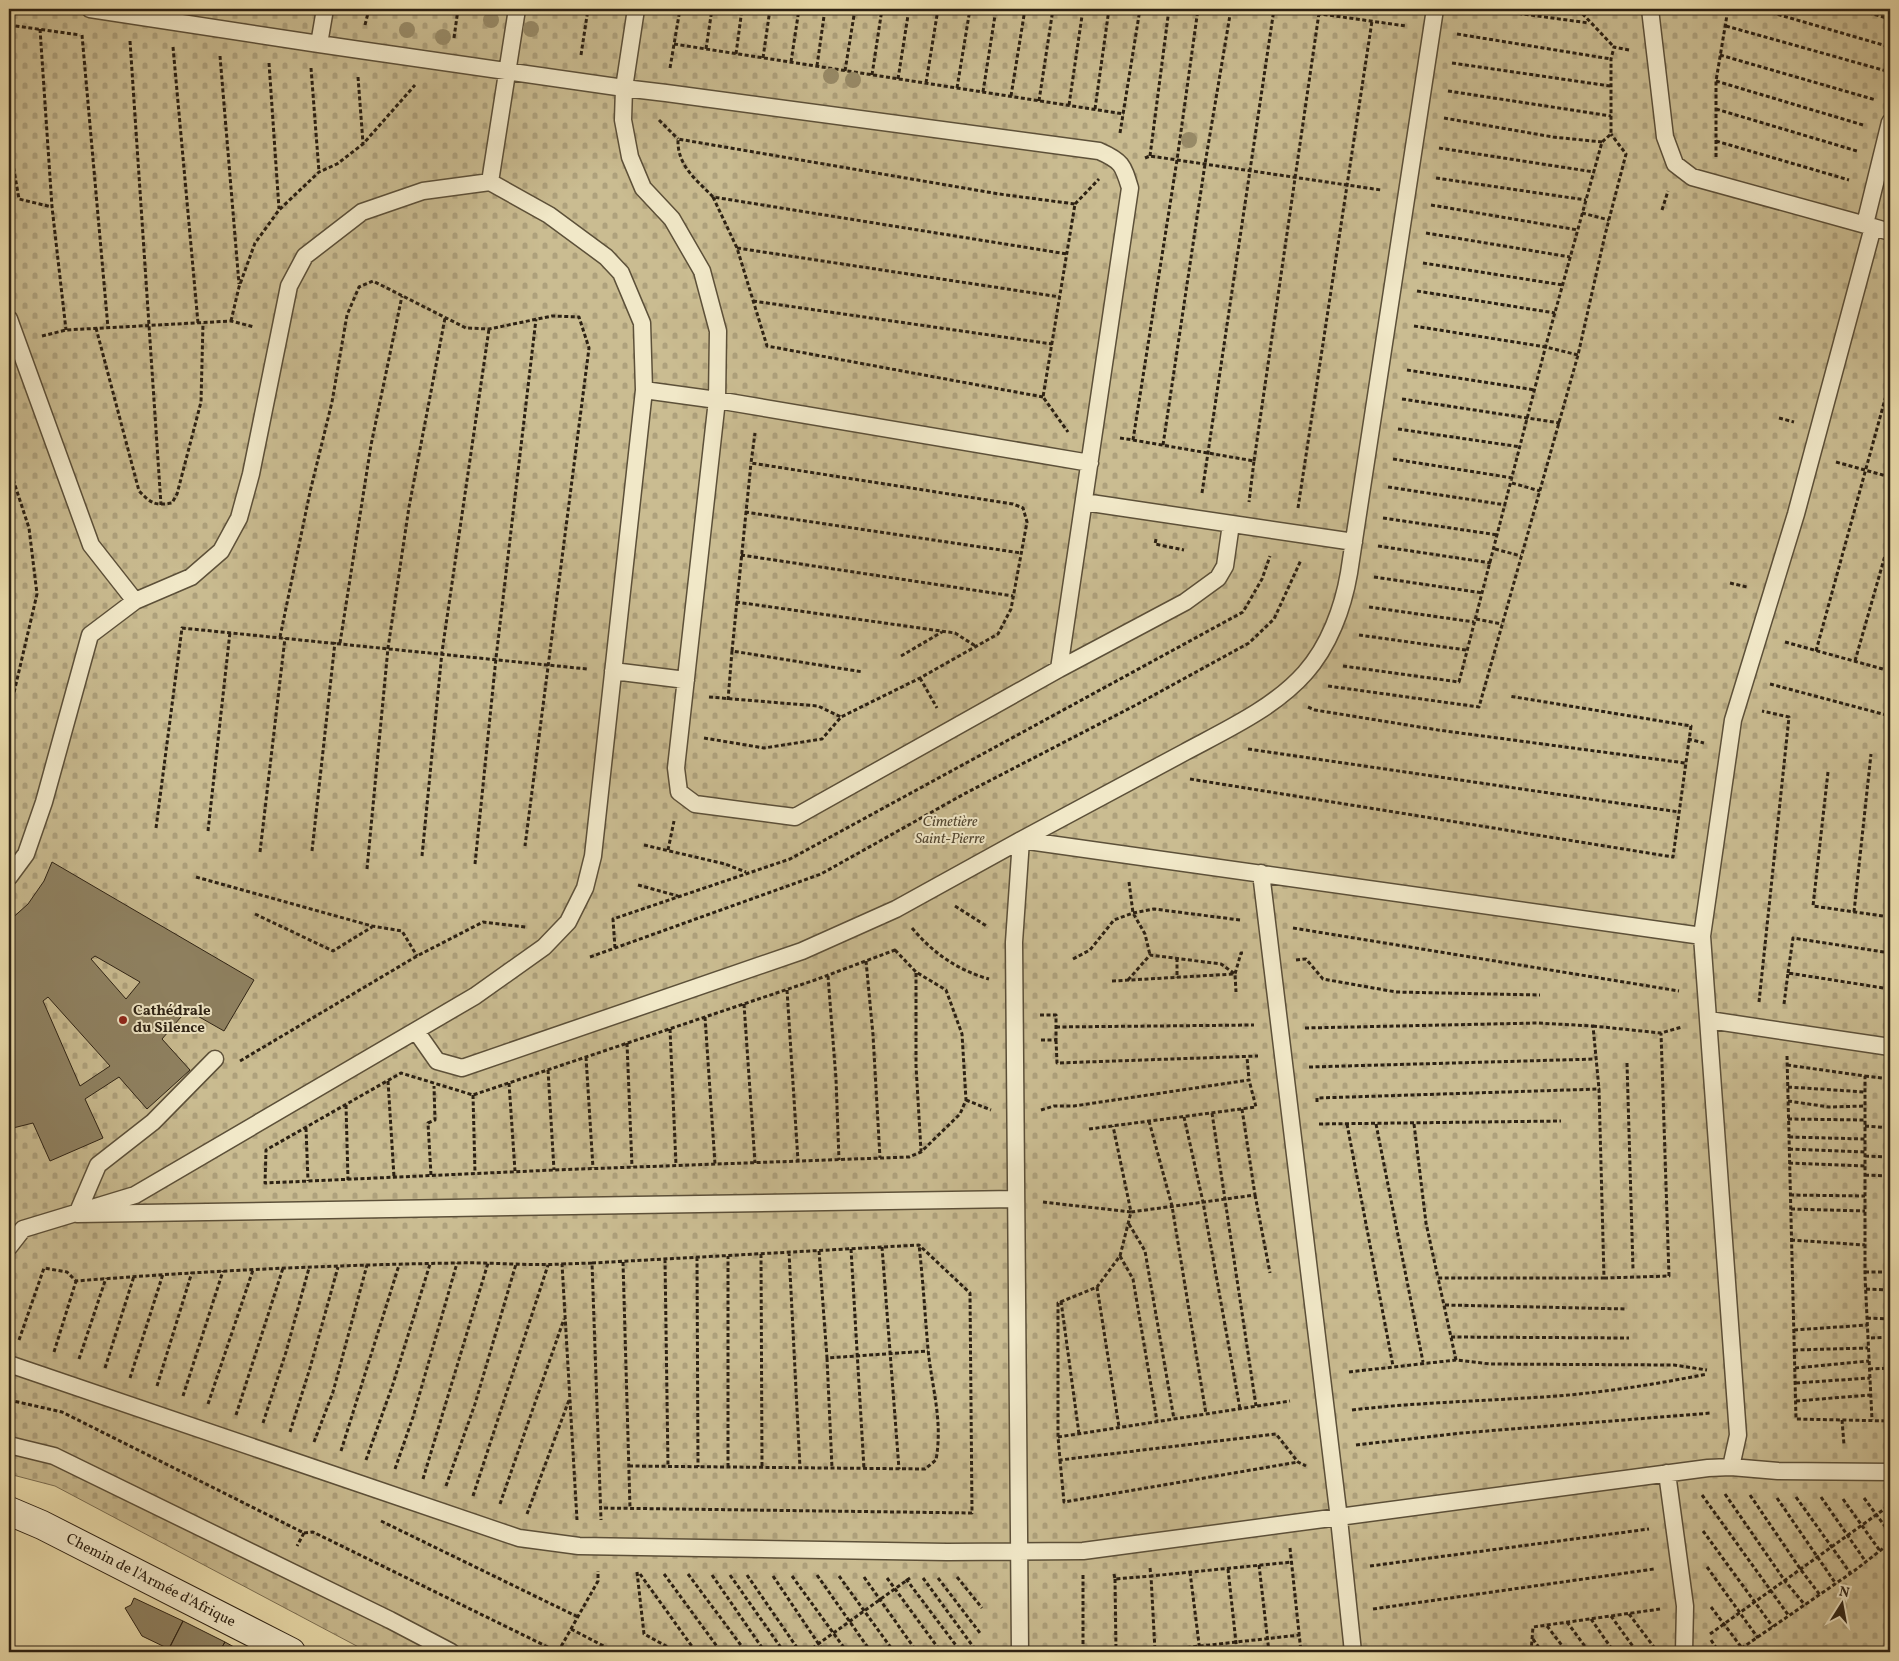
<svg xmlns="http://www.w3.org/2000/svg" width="1899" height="1661" font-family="Vollkorn,serif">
<defs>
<pattern id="cemetery-stones" width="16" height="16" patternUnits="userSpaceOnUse" patternTransform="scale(1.25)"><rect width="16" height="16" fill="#cabc91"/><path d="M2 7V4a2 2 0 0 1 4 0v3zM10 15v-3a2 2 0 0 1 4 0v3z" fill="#aea17c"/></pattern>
</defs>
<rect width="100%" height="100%" fill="#eadcab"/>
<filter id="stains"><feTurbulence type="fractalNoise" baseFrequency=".004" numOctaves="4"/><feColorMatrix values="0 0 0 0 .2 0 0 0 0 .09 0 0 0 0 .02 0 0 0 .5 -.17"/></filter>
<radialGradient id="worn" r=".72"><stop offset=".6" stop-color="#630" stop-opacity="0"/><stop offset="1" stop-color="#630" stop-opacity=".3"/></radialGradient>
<path fill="url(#cemetery-stones)" stroke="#7b6e52" d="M9,9H1890V1652H368L55,1486L9,1474Z"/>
<path fill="#8f8262" stroke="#2c2113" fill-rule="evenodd" d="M52,862L254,980L224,1031L187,1010L162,1039L190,1070L147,1109L119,1077L85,1099L103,1138L50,1161L33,1123L9,1129V1073L11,1072L9,1067V921L28,904L44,881ZM95,956L140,982L126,999L91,959ZM48,997L110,1066L80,1086L43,1001Z
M134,1598L183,1621L169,1649L142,1636L125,1608L131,1605Z
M183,1621L225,1642L219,1652H167Z
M225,1642L243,1652H219Z
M9,1644L26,1652H9Z"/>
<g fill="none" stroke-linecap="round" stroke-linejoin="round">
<defs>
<path id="lane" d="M90,9L319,44L325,9
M1435,9L1349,573C1343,608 1329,646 1305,673C1274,708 1226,730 1185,752C1131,781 1076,810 1021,840L1702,936
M319,44L360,50L624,88L666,93L1099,151C1122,161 1123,165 1130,188L1059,669L795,817L695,804L679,792L676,768L717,400L718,331L702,271L672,219L643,188L630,157L623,120L624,88L636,9
M490,182L517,9
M1865,224L1890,122
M1873,227L1890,232
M9,319L91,545L135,601
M644,390L717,400L1090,463
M1084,502L1354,542
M1059,669L1185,602L1218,578L1225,566L1231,524
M613,671L686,680
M1261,873L1339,1519L1353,1652
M9,877L26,854L44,802L90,635L135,601L191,577L221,551L239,518L251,474L289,286L305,256L362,212L423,191L490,182L549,215L606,257L621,273L642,323L644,390L593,856L585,888L568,922L544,947L475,996L135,1195L23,1229L9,1247
M1709,1020L1890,1047
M416,1031L437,1061L462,1068L802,951L896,909L1021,840
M215,1059L153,1122L98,1165L77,1214L1015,1199
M9,1364L519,1538L579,1546L947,1552L1083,1551L1708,1468L1731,1467L1738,1435L1702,936L1733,720L1796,514L1873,227L1692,177L1675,164L1665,137L1650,9
M9,1445L54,1456L390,1620L451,1652
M1731,1467L1778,1471L1890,1472
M1667,1473L1685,1606L1684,1652
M1020,1652L1014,942L1021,840"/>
<g id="secondary">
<path id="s1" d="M9,1511L42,1525L291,1652"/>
</g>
</defs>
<use href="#lane" stroke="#5c5039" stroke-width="19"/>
<use href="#secondary" stroke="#2c2113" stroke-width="30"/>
<path stroke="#2c2113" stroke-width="3" stroke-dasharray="4 2.5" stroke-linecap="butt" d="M448,9L458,10
M1285,9L1406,26
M1486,9L1589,23
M1578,9L1614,47
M1759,9L1890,47
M1856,9L1890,19
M9,25L80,35
M365,25L369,9
M1726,26L1890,72
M40,29L52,207L66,330
M1457,34L1611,59
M82,35L108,328
M454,38L458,9
M130,41L161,505
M674,44L1124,114
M173,47L198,323
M706,49L712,9
M736,54L742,9
M581,55L588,9
M1720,55L1876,100
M220,56L239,284
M763,58L770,9
M791,62L799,9
M269,63L279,209
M1452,63L1610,86
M817,66L825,9
M311,68L319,172
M670,68L680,9
M845,71L855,9
M872,75L882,9
M358,77L363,143
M898,79L909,9
M1716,81L1863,125
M926,83L938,9
M957,88L970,9
M1448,91L1611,116
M983,92L996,9
M1011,96L1025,9
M1039,101L1053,9
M1069,105L1083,9
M1095,109L1109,9
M1716,109L1857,151
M1444,118L1553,137L1602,142
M659,120L678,139
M1120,133L1140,9
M1716,141L1849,180
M9,142L19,199L52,207
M1439,148L1594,172
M1150,156L1169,9
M1716,157V81L1728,9
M1145,158L1150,156L1381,190
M1436,178L1586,200
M713,197C696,179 677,166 678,139L999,194L1075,204L1043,397L1068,432
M1075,204L1099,179
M1431,205L1578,230
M1662,210L1668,191
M1582,213L1609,220
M1426,233L1570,257
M737,248L1060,297
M1423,263L1563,285
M1417,291L1555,313
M753,301L1052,344
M231,321L239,287L255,243L279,210L319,172L337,164L363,144L415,85
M1414,326L1546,347L1578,355
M96,328L139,491C151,503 154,506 172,503L177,494L201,402L203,323
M42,336L66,330L231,321L254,327
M1407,370L1535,390
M1043,397L767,346L737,248L713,197L1067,254
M1402,399L1560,423
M1779,418L1794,422
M1398,429L1521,447
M1120,438L1133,440L1177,160L1198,9
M1133,440L1254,461L1249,502
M1163,445L1205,164L1231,9
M1393,459L1513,478
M1254,461L1319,13
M1836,462L1890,477
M9,467L29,528L37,594L9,714
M1512,483L1540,491
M1388,487L1506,505
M1202,493L1274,9
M1298,508L1372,21
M745,512L1021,553
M1383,518L1498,535
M1156,539L1155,544L1184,550
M1378,546L1491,563
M1495,549L1521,556
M741,555L1013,596
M1374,577L1483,593
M1730,583L1747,587
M736,602L955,633L977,647
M1369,607L1474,622
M1476,619L1502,624
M1359,635L1466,650
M280,637L310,492L332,402L347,315L359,287L373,281L466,328L489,329L552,316L579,317L589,348L525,846
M1785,642L1890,671
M340,643L371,445L402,296
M732,651L751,463
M1816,651L1890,381
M901,656L942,632
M1855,661L1890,538
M1343,666L1459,682L1546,345L1602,142L1611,134V59L1614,47L1629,50
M920,678L937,708
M1770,684L1890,716
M1328,686L1479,707L1578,355L1605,235L1626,154L1611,134
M709,697L818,706L841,717
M728,700L732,651L863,672
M1308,707L1315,710L1438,730L1685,763
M704,738L764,748L822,739L841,717L920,678L998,634L1011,609L1027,522L1023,508L1013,504L751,463L755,433
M1688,739L1704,743
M1248,749L1679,812
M1828,772L1813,906L1890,917
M1190,779L1673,857L1691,726L1509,696
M156,828L182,628L587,669
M208,831L230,632
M644,845L725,864L746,872
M668,850L674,821
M312,851L335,642
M260,852L285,638
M422,856L442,652L489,329
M475,864L496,658L536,319
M367,869L388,648L409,507L445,318
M196,877L372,926L402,931L417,956
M1129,882L1133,913L1145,934L1150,955
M638,885L678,896
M955,906L988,927
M1854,912L1871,754
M255,914L333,951L372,927
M912,928C933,953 957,970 989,979
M1293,928L1679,991
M615,948L613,919L790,859L1243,612L1262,579L1270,556
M895,950L916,972L946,990L962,1034L966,1100L960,1114L921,1152L909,1157L554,1170L265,1183L266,1150L401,1073L473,1095L815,980Z
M590,957L821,874L964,794L1134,706L1249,643L1274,619L1301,560
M1177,958V978
M1073,959L1090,950L1114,920L1133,913L1154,909L1240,920
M1296,960L1306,959L1323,979L1396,992L1540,995
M866,961L873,1035L880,1158
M916,973V1066L921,1151
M1788,973L1793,938L1890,953
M828,976L836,1079L839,1160
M1128,980L1150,955L1221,964L1235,974L1236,992
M1112,981L1235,974L1241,953H1245
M787,990L798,1161
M1759,1002L1789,717L1762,711
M744,1004L755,1163
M1784,1004L1788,973L1890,989
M1040,1015H1056V1040H1040
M705,1017L715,1164
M1593,1026L1661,1033L1682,1027
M1056,1027L1254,1025
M1305,1028L1537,1023L1593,1026L1599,1089
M670,1029L676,1165
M1056,1040L1057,1063L1258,1056
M627,1043L632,1167
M1787,1056L1796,1419L1890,1421
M586,1057L593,1168
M240,1061L417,956L483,922L526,927
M1627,1063L1633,1269
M1787,1065L1865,1076V1276L1872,1420
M1309,1067L1596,1059
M548,1070L554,1170
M1865,1076L1890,1079
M388,1081L394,1177
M509,1083L515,1171
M1788,1087L1865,1092
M473,1095L475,1173
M966,1100L991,1110
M1788,1101L1829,1107L1864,1106
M1317,1102V1098L1599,1089L1604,1278H1438L1456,1360
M346,1105L348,1180
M1242,1109L1255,1195L1131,1212L1120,1256L1097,1287L1058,1303V1437L1060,1460L1276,1434L1298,1462L1306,1466
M1041,1110L1054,1106H1074L1249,1080L1247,1057
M1212,1113L1256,1406
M1184,1117L1203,1202L1240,1409
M1788,1119L1865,1120
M1149,1121L1172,1206L1206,1414
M1319,1124L1561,1121
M1347,1124L1393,1366
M1376,1124L1423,1362
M1414,1124L1426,1223L1438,1278
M1865,1126L1890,1128
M306,1128L308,1181
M1089,1129L1256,1107L1249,1080
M1789,1137L1865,1139
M1789,1149L1865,1152
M1865,1156L1890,1157
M1789,1163L1865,1166
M431,1175L428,1123L435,1120L434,1086
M1865,1175L1890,1176
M1255,1195L1270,1273
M1790,1195L1865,1196
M1043,1202L1131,1212L1113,1126
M1791,1209L1865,1211
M1129,1224L1145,1251L1174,1419
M1791,1240L1865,1245
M882,1247L899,1469
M851,1249L864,1469
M819,1251L827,1358L928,1351
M789,1252L800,1468
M761,1254L762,1467
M1120,1256L1133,1279L1157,1421
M697,1257L698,1467
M665,1259L668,1466
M623,1262L630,1508
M592,1263L919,1245L970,1293L972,1513L601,1508
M562,1264L592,1263L601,1520
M1865,1272H1890
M1604,1278L1669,1276L1661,1033
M1097,1287L1119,1427
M1866,1289L1890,1290
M1061,1301L1079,1434
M1445,1305L1627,1309
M1867,1318L1890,1319
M1794,1330L1868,1325
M1451,1337L1629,1338
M1871,1338L1890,1337
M19,1340L44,1268L67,1272L76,1281C202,1271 329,1265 456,1263C491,1262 527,1266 562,1264L577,1520
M1794,1350L1868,1348
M54,1352L76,1281
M827,1358L832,1468
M79,1359L106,1278
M105,1368L134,1276
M1795,1368L1869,1361
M1869,1369L1890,1368
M1349,1372L1456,1360L1490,1364L1674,1365L1707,1370
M130,1378L163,1274
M1796,1383L1870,1378
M157,1386L192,1272
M183,1396L223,1271
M9,1400L62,1412L304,1533L297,1546
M1796,1401L1870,1395
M208,1404L253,1270
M1352,1410C1420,1402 1489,1401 1557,1396C1607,1392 1657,1384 1707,1374
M236,1415L283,1268
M1842,1420L1844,1445
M263,1423L286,1352L309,1268
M290,1432L310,1368L338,1267
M1058,1437L1290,1401
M314,1442L333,1392L367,1265
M1356,1445L1462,1433L1711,1413
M341,1451L399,1265
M366,1460L393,1384L430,1264
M1060,1460L1064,1502L1298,1462
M629,1466L925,1469L936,1460C943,1420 932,1389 928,1349C925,1315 923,1280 919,1245
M728,1467V1256
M395,1469L413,1417L457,1263
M423,1479L488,1263
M446,1486L475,1404L516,1264
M1725,1494L1785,1581L1805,1605
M1702,1495L1789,1616
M1750,1495L1801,1570L1820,1595
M473,1496L548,1265
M1796,1497L1851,1574
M1821,1497L1866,1562
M1777,1498L1836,1584
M1864,1498L1890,1533
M1843,1499L1880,1551
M500,1504L564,1319
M527,1514L569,1400
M381,1521L578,1617
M1703,1531L1773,1627
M304,1533L313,1532L558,1652
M1290,1548L1301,1652
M1259,1565L1269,1652
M1370,1566L1649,1529
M1707,1567L1758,1638
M1150,1568L1151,1576L1292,1562
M1228,1569L1237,1652
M637,1572L644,1634L677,1652
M1190,1572L1200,1652
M640,1574L696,1652
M664,1574L721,1652
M688,1574L746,1652
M1114,1574L1115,1579L1151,1576L1155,1651
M712,1575L765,1652
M730,1575L784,1652
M747,1575L800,1652
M817,1575L871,1652
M1083,1575V1652
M773,1576L824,1652
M792,1576L847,1652
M839,1576L894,1652
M864,1577L917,1652
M957,1577L982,1608
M887,1578L941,1652
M923,1578L977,1652
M938,1578L980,1633
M906,1579L961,1652
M1115,1579L1116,1651
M1711,1607L1742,1648
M1373,1609L1654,1569
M1629,1614L1657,1651
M1611,1616L1637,1652
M1591,1619L1614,1652
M1567,1622L1589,1652
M1547,1626L1567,1652
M571,1629L615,1652
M1710,1634L1890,1505
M1533,1639L1542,1652
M1711,1640L1719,1652
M1083,1649L1155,1651L1300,1635
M558,1652L598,1581V1571
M807,1652L910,1578
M1531,1652L1533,1627L1660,1609
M1736,1652L1854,1571L1890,1543"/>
<use href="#lane" stroke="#f1e8c8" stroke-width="16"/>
<use href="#secondary" stroke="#f1e8c8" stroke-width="28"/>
</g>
<g fill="#988b68">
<circle cx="491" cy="20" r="8"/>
<circle cx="531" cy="29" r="8"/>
<circle cx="407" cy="30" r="8"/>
<circle cx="443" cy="37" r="8"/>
<circle cx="831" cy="76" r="8"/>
<circle cx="853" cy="80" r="8"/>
<circle cx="1189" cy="140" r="8"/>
</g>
<circle fill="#8f2418" stroke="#f1e8c8" stroke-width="2" cx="123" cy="1020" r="5"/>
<g text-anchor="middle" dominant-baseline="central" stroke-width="4" stroke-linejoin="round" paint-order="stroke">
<g font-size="15" font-style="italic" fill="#544832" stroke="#f1e8c8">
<text x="950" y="822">Cimetière<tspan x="950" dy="17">Saint-Pierre</tspan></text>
</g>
<g font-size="15" font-weight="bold" fill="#2c2113" stroke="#f1e8c8" text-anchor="start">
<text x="133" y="1011">Cathédrale<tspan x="133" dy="17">du Silence</tspan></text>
</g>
<g font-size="15" fill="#2c2113" stroke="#f1e8c8">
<text stroke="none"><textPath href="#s1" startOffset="158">Chemin de l'Armée d'Afrique</textPath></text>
</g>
</g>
<rect width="1899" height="1661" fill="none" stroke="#eadcab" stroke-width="30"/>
<rect x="10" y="10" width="1879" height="1641" fill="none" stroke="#2c2113" stroke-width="2.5"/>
<rect x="15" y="15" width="1869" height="1631" fill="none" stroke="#2c2113"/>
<g transform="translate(1842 1604) rotate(11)" stroke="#f1e8c8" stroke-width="4" paint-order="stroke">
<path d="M0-4L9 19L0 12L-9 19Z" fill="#2c2113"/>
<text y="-8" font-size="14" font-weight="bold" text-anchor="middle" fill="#2c2113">N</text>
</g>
<rect width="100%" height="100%" filter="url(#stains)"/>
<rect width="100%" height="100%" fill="url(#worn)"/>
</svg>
